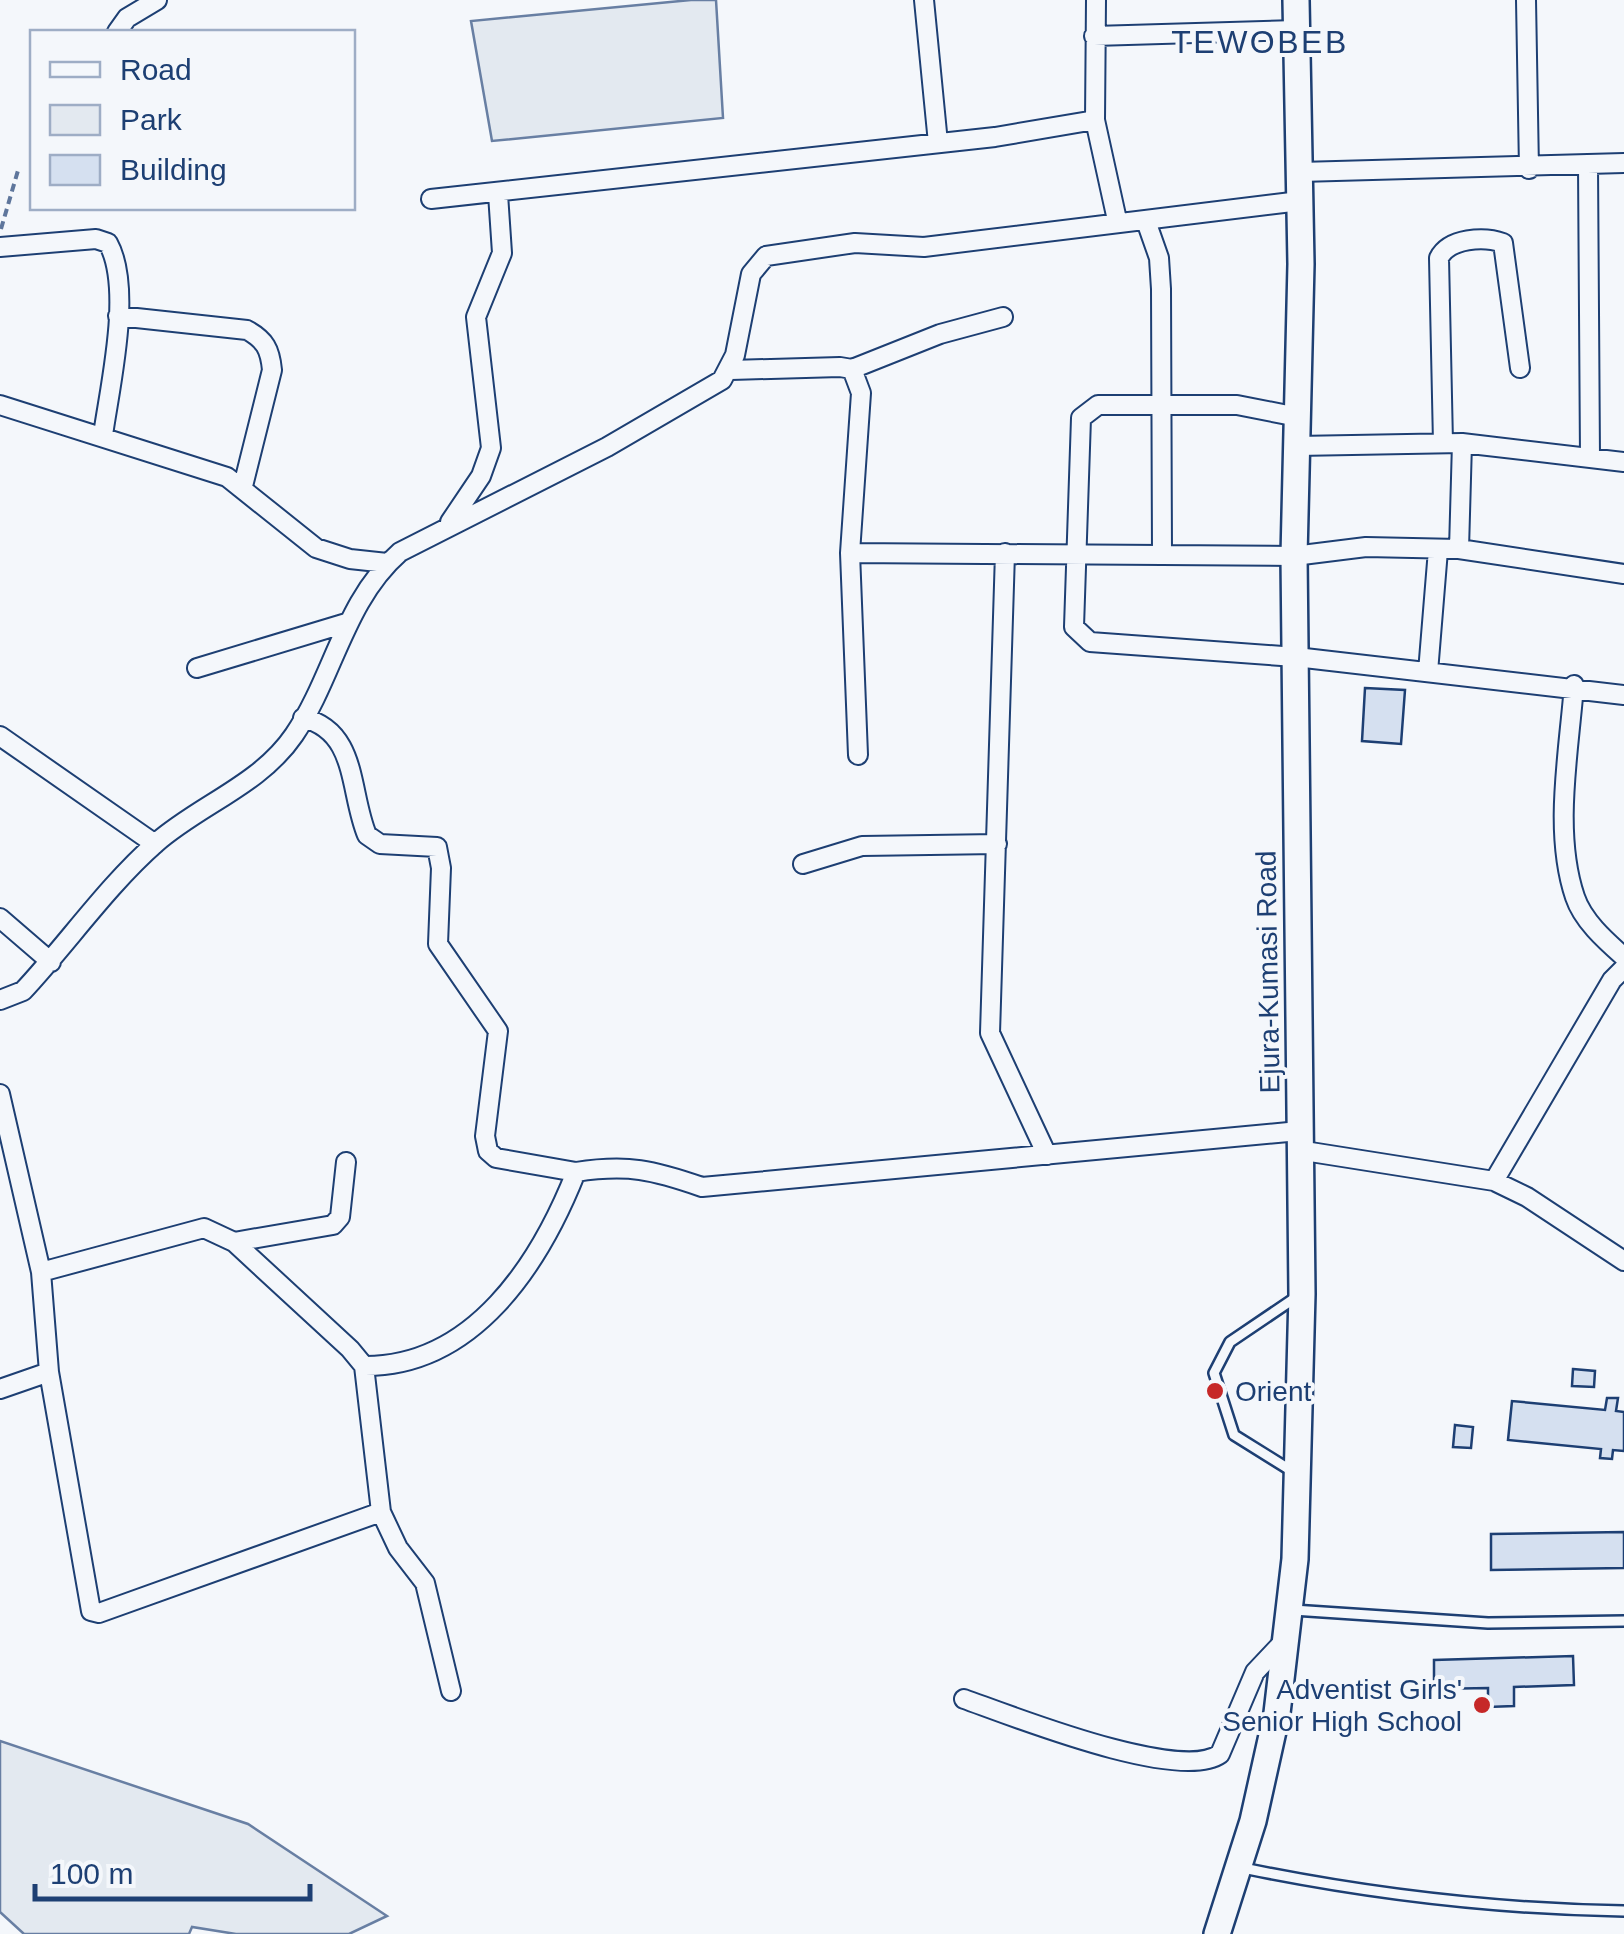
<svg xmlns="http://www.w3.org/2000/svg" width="1624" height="1934" font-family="Helvetica,sans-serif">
<rect width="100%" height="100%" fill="#f4f7fb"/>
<path fill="#e3e9f0" stroke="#687fa3" stroke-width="2.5" d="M691,0H716L723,118L492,141L471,21Z
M0,1741L248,1824L387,1916L349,1934H236L192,1927L189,1934H24L0,1912Z"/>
<path fill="#d5e0f0" stroke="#1d3f73" stroke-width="2.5" d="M1365,688L1405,690L1401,744L1362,741Z
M1573,1369L1595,1371L1594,1387L1572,1386Z
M1607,1398H1618L1616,1411L1624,1412V1451L1613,1450L1612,1459L1600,1458L1601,1449L1508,1440L1512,1401L1605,1410Z
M1455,1425L1473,1427L1471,1448L1453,1447Z
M1624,1532V1568L1491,1570V1534Z
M1573,1656L1574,1685L1514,1687V1706L1488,1707V1688L1434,1689V1660Z"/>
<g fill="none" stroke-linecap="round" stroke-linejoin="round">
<defs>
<path id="service" d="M1295,1473L1234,1435L1214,1373L1230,1342L1295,1298
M1293,1610L1488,1623L1624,1621
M1243,1868C1369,1894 1495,1909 1624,1911"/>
<path id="minor" d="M924,0L938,143
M1526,0L1529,169
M117,32L127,18L157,0
M1094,36L1296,30
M1095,120L1096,0
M1588,166L1590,457
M1300,172L1624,163
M431,199L995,137L1095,120L1117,220
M1146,221L1159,258L1161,289L1162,554
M0,247L96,239L108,243C133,288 110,385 103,435
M118,316L247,330C265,340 270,349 272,370L243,486
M852,369L940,334L1003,317
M731,370L840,367L852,369L861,393L850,553L858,755
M0,405L227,477L316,548L350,559L387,563
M1298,417L1237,405H1098L1081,418L1074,627L1090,642L1296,657L1624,695
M1443,443L1439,258C1449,238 1484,236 1503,243L1520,368
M1297,446L1462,443L1624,462
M450,522L481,476L491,448L476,317L502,253L498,194
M1459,549L1462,443
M850,553L1294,556L1366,547L1459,549L1624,574
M1005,553L990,1033L1047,1155
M197,668L346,623
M1428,672L1438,550
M1574,685C1569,752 1553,832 1575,897C1583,921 1606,941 1624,957
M303,718C358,731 349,792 367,835L380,844L437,847L441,868L438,944L498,1031L485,1136L488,1151L496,1158L576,1172
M0,736L155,844
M803,864L862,846L997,844
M0,918L51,962
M0,1000L23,991C67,944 107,886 156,843C199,805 260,785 294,735C334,676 344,601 400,552L607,447L722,380L735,355L751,274L766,256L855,243L924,247L1300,201
M0,1094L41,1272L49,1372L91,1611L99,1613L381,1512
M1298,1150L1494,1181L1527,1197L1624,1261
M1494,1181L1612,980L1624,968
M234,1242L333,1225L340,1217L346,1162
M41,1272L204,1228L234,1242L350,1349L364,1366L381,1512L398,1548L425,1583L451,1691
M364,1366C474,1367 540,1263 576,1172C628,1164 653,1170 702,1187L1299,1131
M0,1389L49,1372
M964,1699C1012,1716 1180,1783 1220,1754L1255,1672L1287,1638"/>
<path id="primary" d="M1217,1934L1253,1821L1277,1713L1295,1559L1302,1294L1294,556L1301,264L1296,0"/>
</defs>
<use href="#service" stroke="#1d3f73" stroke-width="14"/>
<use href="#minor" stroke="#1d3f73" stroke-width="22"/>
<use href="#primary" stroke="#1d3f73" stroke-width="30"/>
<path stroke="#5e769c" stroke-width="4" stroke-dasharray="8 5" stroke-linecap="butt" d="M1,229L19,167"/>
<use href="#service" stroke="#f4f7fb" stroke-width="9"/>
<use href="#minor" stroke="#f4f7fb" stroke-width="18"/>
<use href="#primary" stroke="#f4f7fb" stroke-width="25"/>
</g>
<g fill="#c62828" stroke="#f4f7fb" stroke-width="4">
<circle cx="1215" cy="1391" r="10"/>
<circle cx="1482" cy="1705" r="10"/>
</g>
<g text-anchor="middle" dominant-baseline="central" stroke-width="8" stroke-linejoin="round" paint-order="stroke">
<g font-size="28" fill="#1d3f73" stroke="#f4f7fb">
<text transform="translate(1268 972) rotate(-91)">Ejura-Kumasi Road</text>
</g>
<g font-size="28" fill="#1d3f73" stroke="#f4f7fb" text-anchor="start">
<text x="1235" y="1391">Orient</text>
<text x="1462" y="1689" text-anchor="end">Adventist Girls'<tspan x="1462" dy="32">Senior High School</tspan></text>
</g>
<g font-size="32" letter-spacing="2.5" fill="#1d3f73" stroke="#f4f7fb">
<text x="1260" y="42">TEWOBEB</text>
</g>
</g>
<rect x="30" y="30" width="325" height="180" fill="#f4f7fb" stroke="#9eadc5" stroke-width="2.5"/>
<rect x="50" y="62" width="50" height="15" fill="#f4f7fb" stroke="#9eadc5" stroke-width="2.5"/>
<text x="120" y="80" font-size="30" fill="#1d3f73">Road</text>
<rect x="50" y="105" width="50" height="30" fill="#e3e9f0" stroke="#9eadc5" stroke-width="2.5"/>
<text x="120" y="130" font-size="30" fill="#1d3f73">Park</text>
<rect x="50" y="155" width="50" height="30" fill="#d5e0f0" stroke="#9eadc5" stroke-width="2.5"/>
<text x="120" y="180" font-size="30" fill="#1d3f73">Building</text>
<path d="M35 1884v15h275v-15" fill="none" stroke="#1d3f73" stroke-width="5"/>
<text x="50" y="1884" font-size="30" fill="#1d3f73" stroke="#f4f7fb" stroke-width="8" paint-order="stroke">100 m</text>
</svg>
